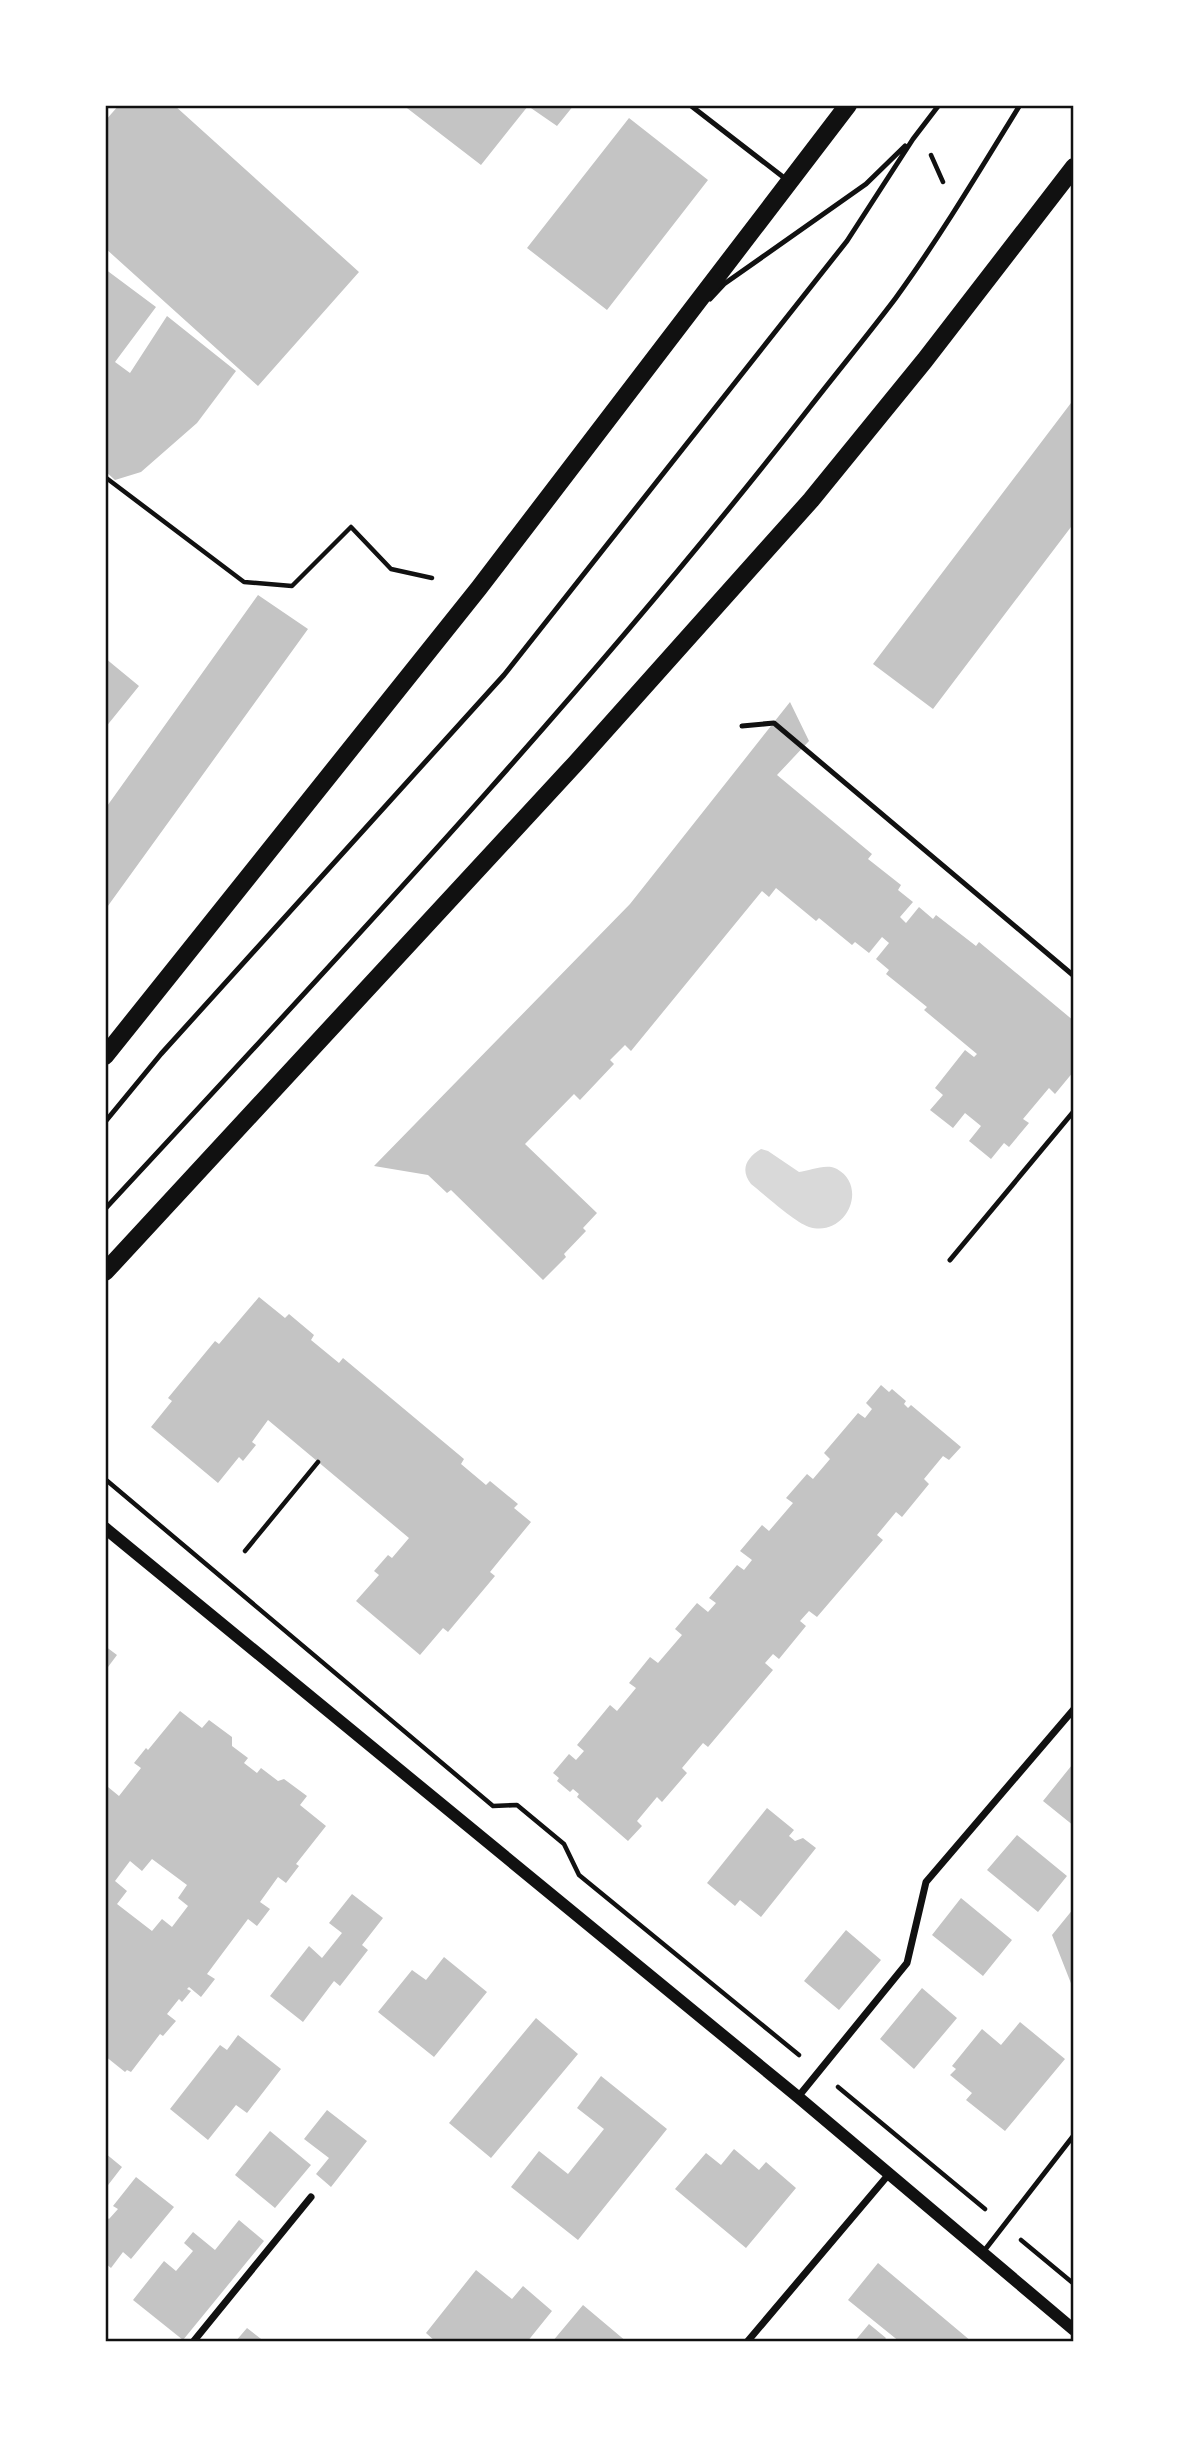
<svg xmlns="http://www.w3.org/2000/svg" width="1179" height="2447" font-family="'DejaVu Sans',sans-serif">
<rect width="100%" height="100%" fill="#fff"/>
<path fill="#d9d9d9" d="M761,1149L768,1151L799,1172C810,1171 826,1163 837,1169C869,1187 846,1238 809,1227C794,1222 765,1195 751,1184C740,1170 746,1158 761,1149Z"/>
<path fill="#c4c4c4" fill-rule="evenodd" d="M119,105H174L359,272L258,386L105,248V121Z
M403,105H574L557,126L528,106L481,165Z
M629,118L708,180L607,310L527,248Z
M105,269L156,307L115,362L130,373L167,316L236,371L197,423L141,472L115,480L105,471Z
M1074,399V523L933,709L873,664Z
M258,595L308,629L105,910V809Z
M105,658L139,686L105,728Z
M790,702L809,741L777,775L872,854L868,859L901,885L898,890L913,902L900,917L906,923L919,907L933,919L936,915L976,946L979,942L1074,1021V1071L1055,1094L1049,1088L1023,1119L1029,1123L1009,1147L1004,1143L991,1159L969,1141L981,1126L965,1113L953,1128L930,1110L943,1095L935,1088L965,1050L974,1057L977,1054L924,1010L927,1007L886,974L889,970L876,959L889,943L882,937L869,953L855,942L852,945L819,918L816,921L776,888L769,897L762,891L631,1051L625,1045L610,1060L614,1064L580,1100L574,1094L525,1144L597,1213L583,1228L586,1231L564,1254L566,1257L543,1280L451,1190L447,1193L428,1175L374,1166L630,904Z
M259,1297L285,1318L289,1314L314,1335L311,1340L339,1363L343,1358L464,1459L461,1464L486,1485L490,1481L518,1504L514,1508L531,1522L490,1572L495,1576L448,1632L443,1628L420,1655L356,1601L379,1575L374,1571L388,1555L392,1558L409,1538L268,1420L252,1442L256,1445L243,1461L239,1457L218,1483L151,1427L172,1401L168,1398L215,1341L219,1344Z
M881,1385L889,1392L892,1389L906,1401L904,1404L908,1408L911,1405L961,1447L949,1460L943,1456L924,1479L929,1484L902,1517L896,1512L877,1535L883,1540L817,1617L809,1611L800,1621L806,1626L779,1659L773,1654L765,1663L773,1670L708,1747L703,1743L682,1768L687,1773L662,1802L657,1797L637,1821L642,1826L628,1841L577,1797L579,1794L573,1789L570,1792L557,1781L559,1778L553,1773L569,1754L576,1760L584,1751L577,1745L610,1705L617,1711L636,1688L629,1683L650,1657L658,1663L682,1635L675,1629L697,1603L708,1612L716,1603L709,1598L737,1565L744,1570L752,1560L740,1551L762,1525L769,1531L793,1503L786,1498L807,1474L813,1479L830,1459L824,1453L858,1413L865,1418L872,1409L866,1403Z
M105,1646L117,1655L105,1671Z
M180,1711L202,1728L209,1720L232,1737V1746L248,1758L244,1763L257,1773L261,1768L278,1781L284,1779L307,1796L300,1805L326,1826L296,1864L299,1866L286,1883L278,1877L260,1902L270,1909L257,1926L248,1919L207,1974L215,1979L201,1997L189,1987L187,1989L191,1991L182,2002L179,1999L167,2014L176,2021L163,2036L160,2034L131,2072L127,2070L125,2072L105,2056V1791L108,1787L119,1796L141,1768L134,1763L146,1748L148,1750ZM152,1859L187,1885L178,1898L188,1906L172,1927L162,1919L152,1931L117,1904L127,1891L115,1881L130,1861L142,1871Z
M1072,1765L1074,1767V1826L1043,1801Z
M767,1808L794,1830L789,1836L795,1841L803,1838L816,1848L761,1917L740,1900L735,1906L707,1883Z
M1017,1835L1067,1876L1038,1912L987,1870Z
M352,1894L383,1918L362,1945L368,1950L340,1986L334,1981L303,2022L270,1996L309,1946L322,1958L342,1933L329,1923Z
M961,1898L1012,1940L983,1976L932,1935Z
M1074,1908V1991L1052,1935Z
M846,1930L881,1960L839,2010L804,1981Z
M444,1957L487,1992L434,2057L378,2012L412,1970L426,1980Z
M922,1988L957,2018L914,2069L880,2039Z
M536,2018L578,2054L491,2158L449,2123Z
M1020,2022L1065,2059L1005,2131L966,2100L972,2093L950,2075L956,2069L952,2066L982,2029L1001,2045Z
M238,2035L281,2069L247,2113L236,2105L208,2140L170,2109L220,2045L227,2050Z
M601,2076L667,2129L578,2240L511,2187L539,2151L568,2174L604,2129L577,2108Z
M327,2110L367,2141L331,2187L316,2174L329,2158L304,2139Z
M270,2131L311,2165L275,2208L235,2175Z
M734,2149L759,2170L766,2162L796,2188L746,2248L675,2189L706,2153L721,2165Z
M105,2153L122,2167L105,2189Z
M136,2177L174,2207L131,2259L123,2252L111,2268L105,2263V2216L109,2219L118,2209L113,2206Z
M239,2220L264,2241L183,2340L133,2300L164,2261L176,2271L193,2251L184,2243L193,2232L215,2250Z
M878,2263L965,2336L972,2342H900L848,2300Z
M476,2270L512,2299L523,2286L552,2311L527,2342H436L426,2333Z
M583,2305L627,2342H552Z
M869,2324L886,2338L883,2342H854Z
M247,2328L265,2342H235Z"/>
<g fill="none" stroke-linecap="round" stroke-linejoin="round">
<path stroke="#111" stroke-width="4.5" d="M931,155L943,182
M105,477L244,582L292,586L351,527L391,569L432,578
M105,1479L493,1806L517,1805L564,1844L579,1875L799,2055
M245,1551L318,1462
M838,2087L985,2209
M1021,2240L1074,2284"/>
<path stroke="#111" stroke-width="5" d="M690,105L787,180
M710,299L724,284L866,184L905,146
M742,726L774,723L1074,976
M105,1122L161,1054L504,675L847,241L913,139L939,105
M105,1209C347,948 591,688 810,407C838,371 867,336 895,299C940,237 980,170 1020,105
M950,1260L1074,1111
M984,2251L1074,2135"/>
<path stroke="#111" stroke-width="7" d="M798,2097L907,1963L926,1882L1074,1709
M193,2342L311,2197
M747,2342L889,2174"/>
<path stroke="#111" stroke-width="12" d="M105,1528L798,2097L1074,2330"/>
<path stroke="#111" stroke-width="18" d="M105,1056L479,588L848,105
M105,1272L575,764L811,500L925,360L1074,167"/>
</g>
<rect width="1179" height="2447" fill="none" stroke="#ffffff" stroke-width="214"/>
<rect x="107" y="107" width="965" height="2233" fill="none" stroke="#111" stroke-width="2.5"/>
</svg>
